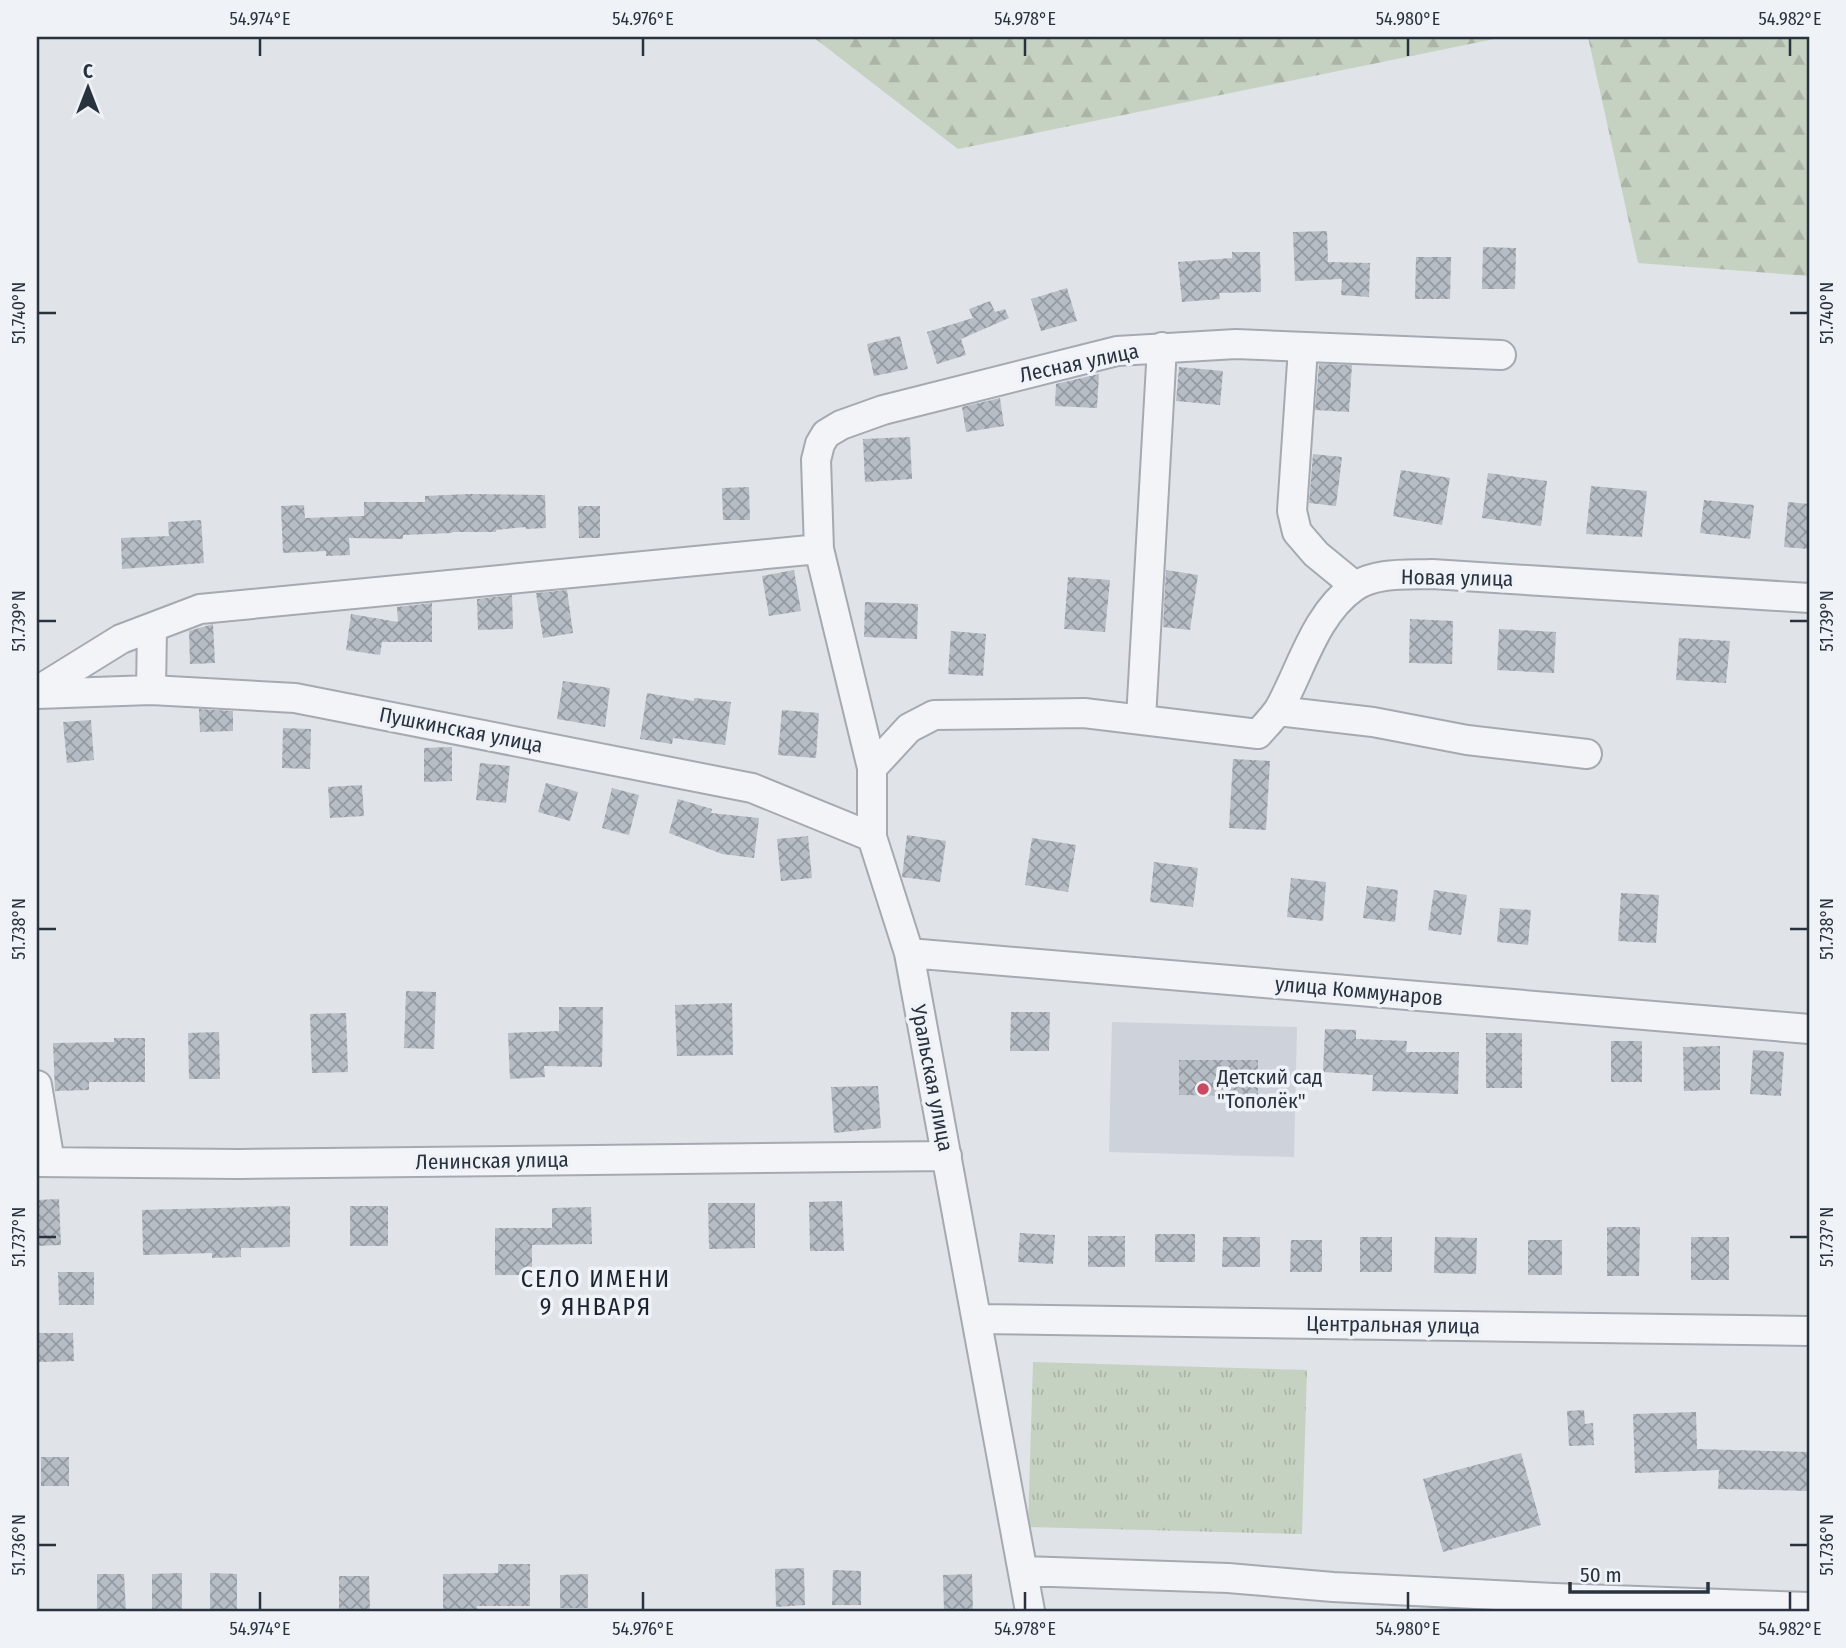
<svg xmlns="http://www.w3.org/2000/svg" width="1846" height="1648" font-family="'Fira Sans Condensed',sans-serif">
<defs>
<pattern id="forest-firs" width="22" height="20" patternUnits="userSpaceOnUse" patternTransform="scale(1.75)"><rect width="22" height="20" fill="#c6d2c1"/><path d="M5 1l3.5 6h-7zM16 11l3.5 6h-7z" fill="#aab5a7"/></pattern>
<pattern id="park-tufts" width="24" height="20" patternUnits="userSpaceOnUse" patternTransform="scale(1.75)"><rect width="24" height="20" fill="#c6d2c1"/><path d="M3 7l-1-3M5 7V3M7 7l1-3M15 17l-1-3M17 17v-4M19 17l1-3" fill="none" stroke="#aab5a7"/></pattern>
<pattern id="building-cross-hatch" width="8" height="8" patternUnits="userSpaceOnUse" patternTransform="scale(1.75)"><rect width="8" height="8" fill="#b7bdc5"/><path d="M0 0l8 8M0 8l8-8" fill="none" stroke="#959aa1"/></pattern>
</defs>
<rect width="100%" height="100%" fill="#e0e3e8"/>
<path fill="#ced2da" d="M1112,1022L1297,1027L1294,1157L1109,1152Z"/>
<path fill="url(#forest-firs)" d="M813,37H1504L958,149Z
M1588,37H1809V276L1638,263Z"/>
<path fill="url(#park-tufts)" d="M1033,1362L1307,1370L1302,1534L1028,1527Z"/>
<path fill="url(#building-cross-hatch)" d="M1327,231L1328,262L1370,263L1369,297L1341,295L1342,279L1295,281L1293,232Z
M1483,247L1516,248L1515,289H1482Z
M1232,252H1260L1261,292L1219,293L1220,299L1182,302L1178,262L1232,258Z
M1416,257H1451L1450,299H1415Z
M1067,288L1077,321L1041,331L1031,299Z
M990,301L995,312L1005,309L1009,318L961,339L966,355L937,364L927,332L973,318L969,309Z
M900,336L908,369L874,376L867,344Z
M1319,364L1352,365L1349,412L1315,410Z
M1179,367L1223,371L1220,405L1176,401Z
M1099,374L1097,408L1055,406L1056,384Z
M1000,398L1004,426L966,432L962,407Z
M910,437L912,479L865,482L863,439Z
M1313,454L1342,457L1336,506L1309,503Z
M1401,470L1450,478L1442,525L1393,516Z
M1488,473L1547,481L1541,526L1482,518Z
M1591,486L1647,491L1642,537L1586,534Z
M749,487L750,520H723L722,488Z
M470,494L545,495L546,528L526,529L525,527L496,530V532H452V533L403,535V539L349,538L350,555L326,556V551L283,553L281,506L304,505L305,518L364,516V502H425V496Z
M1704,500L1754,505L1750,539L1700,533Z
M1788,502L1809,504V549L1784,547Z
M578,506H600V538H579Z
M201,520L204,563L122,569L121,538L169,536L168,522Z
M794,570L801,611L769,616L762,576Z
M1166,570L1198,575L1190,630L1163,627Z
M1068,577L1110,580L1105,632L1064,629Z
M567,590L573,633L543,638L536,593Z
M512,595L513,629L478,630L477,599Z
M865,602L918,604L917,639L864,637Z
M432,603V642H382L380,655L346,650L351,614L398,622L397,607Z
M1410,619L1453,621L1452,664L1409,663Z
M213,624L215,663L190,664L189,631Z
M1499,629L1556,632L1554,673L1497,670Z
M951,631L986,634L983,676L948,674Z
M1679,638L1730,641L1726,683L1676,680Z
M563,681L610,688L605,727L557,719Z
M647,693L694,701V698L731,702L725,745L673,738L672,744L640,739Z
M199,709L233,711V731L200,732Z
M782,710L819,713L816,758L778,755Z
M91,720L94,760L67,763L63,722Z
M283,728L311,729L310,769L282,768Z
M452,747V781L424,782V748Z
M1233,759L1270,761L1266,830L1229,828Z
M480,763L510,766L506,803L476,800Z
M546,783L578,792L570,821L538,812Z
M362,785L364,816L330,818L328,787Z
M612,788L639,795L629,835L602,828Z
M678,799L712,809L711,813L759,818L754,858L722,854L669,833Z
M907,835L946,841L940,882L902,877Z
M808,836L812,878L781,881L777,839Z
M1032,838L1076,845L1068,892L1025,885Z
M1154,862L1198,868L1193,907L1150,902Z
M1291,878L1326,882L1323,921L1287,917Z
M1367,886L1398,890L1395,922L1363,918Z
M1434,890L1467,895L1461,935L1428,930Z
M1621,893L1659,895L1656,943L1618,941Z
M1500,908L1531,910L1528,945L1497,942Z
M406,991L436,992L434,1049L404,1048Z
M732,1003L733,1055L677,1056L675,1005Z
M559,1007H603L602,1067L544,1066L545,1077L510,1079L508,1033L559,1031Z
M1011,1012H1050L1049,1051H1010Z
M346,1013L348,1072L312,1073L310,1014Z
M1325,1029L1356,1030V1039L1407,1041L1406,1052H1459L1458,1094L1372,1091L1373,1075L1323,1072Z
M219,1032L220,1079H189L188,1033Z
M1486,1033H1522V1088H1486Z
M114,1038H145V1082H89V1090L55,1091L53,1043L114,1042Z
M1611,1041H1642V1082H1611Z
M1720,1046V1090L1684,1091L1683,1047Z
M1753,1050L1784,1052L1781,1096L1750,1094Z
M1179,1060H1258V1096L1179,1095Z
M878,1086L881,1128L834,1133L831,1087Z
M59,1199L61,1245L37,1246V1200Z
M842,1201L844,1251H810L809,1202Z
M708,1203H755V1248L709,1249Z
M290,1206V1247L241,1248V1257L212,1258V1253L143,1255L142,1210Z
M350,1206H388V1246H350Z
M591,1207L592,1244L532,1245V1275H495V1228H552V1208Z
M1607,1227H1640L1639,1276H1607Z
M1020,1233L1055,1235L1053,1264L1018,1262Z
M1155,1234H1195V1262H1155Z
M1088,1236H1125V1267H1088Z
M1223,1237H1260V1267H1222Z
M1360,1237H1392V1272H1360Z
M1435,1237L1477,1238L1476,1274L1434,1273Z
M1691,1237H1729V1280H1691Z
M1291,1240H1322V1272H1290Z
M1528,1240H1562V1275H1528Z
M58,1272H94V1305H59Z
M38,1333H73L74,1361L39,1362Z
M1584,1410L1585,1424L1593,1423L1594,1445L1569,1446L1567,1411Z
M1696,1412L1697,1449L1809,1452V1491L1718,1489L1719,1470L1635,1473L1633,1414Z
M1521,1453L1541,1525L1443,1552L1423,1479Z
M41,1457H69V1486H41Z
M498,1564H530V1606H477V1609L443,1611V1574L498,1573Z
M804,1568L805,1605L776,1607L775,1569Z
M833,1570L861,1571V1605H832Z
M182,1573V1611H152V1574Z
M210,1573L237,1574V1610L210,1609Z
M97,1574H124L126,1611H97Z
M588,1574V1608H560V1575Z
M972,1574L973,1609L944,1610L943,1575Z
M339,1576H369L370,1611H339Z"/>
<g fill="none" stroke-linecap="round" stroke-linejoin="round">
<defs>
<path id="minor" d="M1303,348L1292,511L1297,532L1316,554L1355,586
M151,690L152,628
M37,691L121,639L200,609L819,549
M37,694L151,690L295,698L752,788L872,837
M1278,711L1373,722L1467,740L1587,754
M1141,719L1162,347
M872,768L909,728L934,715L1084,713L1258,734C1265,726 1273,718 1279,709C1301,670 1315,614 1354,587C1375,572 1408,575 1432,574L1809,598
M909,953L1809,1029
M37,1085L50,1162
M37,1162L238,1164L947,1156
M977,1319L1809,1331
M1023,1571L1228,1578L1333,1587L1554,1598L1809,1607
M1030,1611L909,953L872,837V768L819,549L816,460L820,444L826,434L841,425L883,410L1117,351L1236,344L1501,355"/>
</defs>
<use href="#minor" stroke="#a5aab2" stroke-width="32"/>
<use href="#minor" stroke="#f2f4f7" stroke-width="28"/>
</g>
<path fill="none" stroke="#29323f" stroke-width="2.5" d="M260,38V56M643,38V56M1025,38V56M1408,38V56M1790,38V56M38,313H56M1790,313H1808M38,621H56M1790,621H1808M38,929H56M1790,929H1808M38,1237H56M1790,1237H1808M38,1545H56M1790,1545H1808M260,1592V1610M643,1592V1610M1025,1592V1610M1408,1592V1610M1790,1592V1610"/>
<circle fill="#c84960" stroke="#eff2f6" stroke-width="2.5" cx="1203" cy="1089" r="7"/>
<g text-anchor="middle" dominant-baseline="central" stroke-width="7" stroke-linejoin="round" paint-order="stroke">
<g font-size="21" fill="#29323f" stroke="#eff2f6">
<text transform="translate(1079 363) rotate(-12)">Лесная улица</text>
<text transform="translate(1457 578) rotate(1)">Новая улица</text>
<text transform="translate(461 730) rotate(11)">Пушкинская улица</text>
<text transform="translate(1359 991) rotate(5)">улица Коммунаров</text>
<text transform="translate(932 1078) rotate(79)">Уральская улица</text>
<text transform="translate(492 1161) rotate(-1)">Ленинская улица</text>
<text transform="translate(1393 1325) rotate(1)">Центральная улица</text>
</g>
<g font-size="21" fill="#29323f" stroke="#eff2f6" text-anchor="start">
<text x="1217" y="1077">Детский сад<tspan x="1217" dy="24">"Тополёк"</tspan></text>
</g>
<g font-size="24" letter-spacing="2" fill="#1b2330" stroke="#eff2f6">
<text x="596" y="1279">СЕЛО ИМЕНИ<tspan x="596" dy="28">9 ЯНВАРЯ</tspan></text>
</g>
</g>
<rect width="1846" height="1648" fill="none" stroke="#eff2f6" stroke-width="77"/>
<g transform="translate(88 88)" stroke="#eff2f6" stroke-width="5" paint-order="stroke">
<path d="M0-5L12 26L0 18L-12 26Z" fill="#29323f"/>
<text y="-10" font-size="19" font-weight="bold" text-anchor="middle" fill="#29323f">С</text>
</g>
<path d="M1570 1582v10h138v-10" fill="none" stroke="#29323f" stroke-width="3.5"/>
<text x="1580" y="1582" font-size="21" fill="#29323f" stroke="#eff2f6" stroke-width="5" paint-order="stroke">50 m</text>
<rect x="38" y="38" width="1770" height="1572" fill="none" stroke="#29323f" stroke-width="2.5"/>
<g font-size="18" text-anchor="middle" fill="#29323f">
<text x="260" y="25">54.974°E</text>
<text x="643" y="25">54.976°E</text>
<text x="1025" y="25">54.978°E</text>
<text x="1408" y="25">54.980°E</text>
<text x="1790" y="25">54.982°E</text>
<text transform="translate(19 313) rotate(-90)" y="6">51.740°N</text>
<text transform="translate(1827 313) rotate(-90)" y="6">51.740°N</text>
<text transform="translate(19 621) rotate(-90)" y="6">51.739°N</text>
<text transform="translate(1827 621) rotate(-90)" y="6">51.739°N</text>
<text transform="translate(19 929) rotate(-90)" y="6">51.738°N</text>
<text transform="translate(1827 929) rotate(-90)" y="6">51.738°N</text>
<text transform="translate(19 1237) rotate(-90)" y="6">51.737°N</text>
<text transform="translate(1827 1237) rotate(-90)" y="6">51.737°N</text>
<text transform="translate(19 1545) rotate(-90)" y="6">51.736°N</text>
<text transform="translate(1827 1545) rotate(-90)" y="6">51.736°N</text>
<text x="260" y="1635">54.974°E</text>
<text x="643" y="1635">54.976°E</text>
<text x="1025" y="1635">54.978°E</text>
<text x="1408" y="1635">54.980°E</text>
<text x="1790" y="1635">54.982°E</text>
</g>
</svg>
